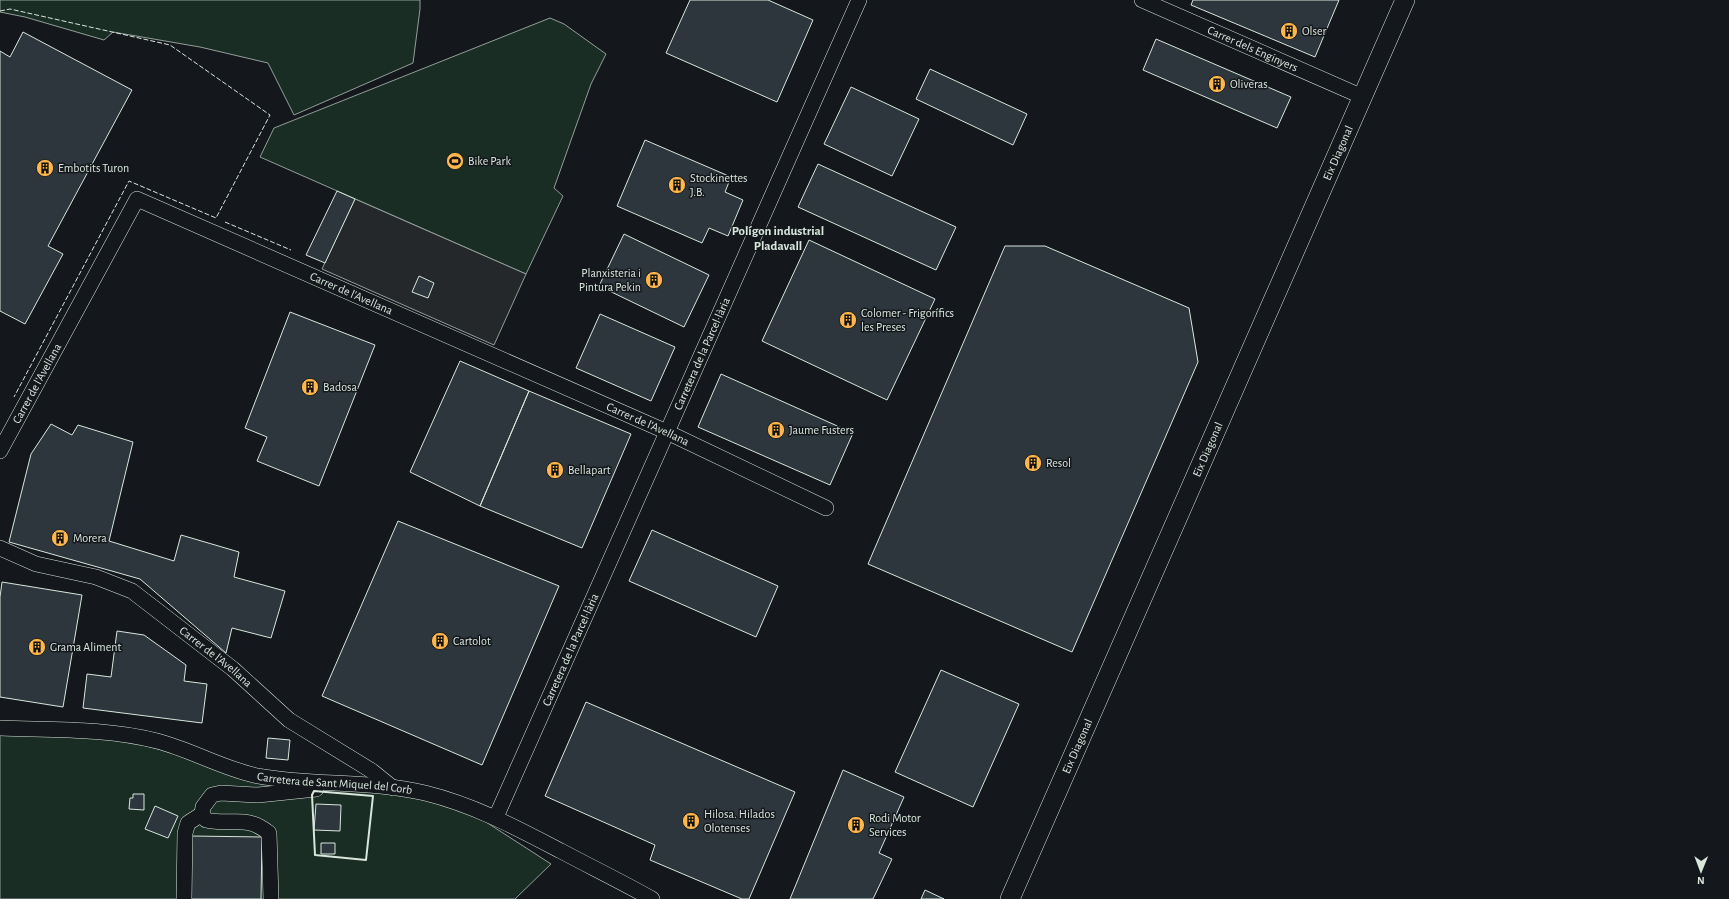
<svg xmlns="http://www.w3.org/2000/svg" width="1729" height="899" font-family="'Alegreya Sans',sans-serif">
<rect width="100%" height="100%" fill="#14181c"/>
<path fill="#1a2d24" stroke="#939e99" d="M0,0H420V9L413,63L294,115L268,63L200,47L113,32L104,40L25,17L0,12Z
M550,18L564,24L606,54L591,84L554,188L563,196L526,274L260,157L274,128Z
M0,725L70,727L239,769L357,779L472,813L551,864L515,899H0Z"/>
<path fill="#24282b" stroke="#939e99" d="M355,199L526,274L494,345L322,269Z"/>
<path fill="#2c363c" stroke="#d8e6dc" d="M690,0H768L813,20L777,102L666,53Z
M1193,0H1339L1315,57L1191,5Z
M23,32L132,90L48,246L63,254L25,324L0,311V51L10,57Z
M1156,39L1291,97L1277,128L1143,70Z
M930,69L1027,114L1013,145L916,99Z
M851,87L919,119L892,176L824,144Z
M645,140L731,177L725,192L743,200L728,236L709,228L702,243L617,206Z
M818,164L956,227L936,270L798,207Z
M337,191L355,199L325,263L306,255Z
M624,234L709,275L684,327L599,286Z
M809,240L935,299L887,400L762,341Z
M1005,246H1045L1189,308L1198,362L1072,652L868,564Z
M419,276L434,283L428,298L412,292Z
M290,312L375,345L319,486L257,461L267,437L245,428Z
M600,314L675,347L651,401L576,368Z
M460,361L529,391L480,506L410,472Z
M721,374L853,433L830,485L698,427Z
M529,391L631,434L582,548L480,506Z
M51,424L72,435L78,425L133,442L109,541L174,561L181,535L239,552L234,577L285,591L271,638L232,628L226,653L140,579L9,542L31,454Z
M398,521L559,586L482,765L322,696Z
M652,530L778,586L756,637L629,581Z
M2,582L82,595L63,707L0,697V597Z
M117,631L144,635L186,665L184,681L207,684L202,723L83,708L87,674L111,677Z
M941,670L1019,704L973,807L895,772Z
M586,702L795,792L749,899H742L650,860L655,845L545,796Z
M268,738L290,740L288,760L266,758Z
M843,770L904,797L879,853L892,859L873,899H790Z
M133,794H144V810L129,809L130,798H133Z
M316,804L341,805L340,831L314,830Z
M155,806L178,816L168,838L145,829Z
M191,836L262,837L261,899H190Z
M321,843H335V854H321Z
M925,890L944,899H921Z"/>
<g fill="none" stroke-linecap="round" stroke-linejoin="round">
<defs>
<g id="minor">
<path id="s1" d="M1142,0L1363,97"/>
<path id="s2" d="M0,451L137,199L667,432L826,508"/>
<path id="s3" d="M0,548L36,564L96,577L132,591L233,669L289,720L372,771L393,788"/>
<path id="s4" d="M0,728C52,730 107,728 157,741C192,750 223,769 258,776C313,786 371,780 425,793C474,805 517,828 561,851C591,867 622,882 652,899"/>
<path id="s5" d="M496,817L859,0"/>
<path d="M184,899L185,833L188,823L202,814"/>
<path d="M271,899L269,833C245,814 233,826 206,820L202,814L203,807L212,795L221,793L258,795L316,789"/>
</g>
<g id="major">
<path id="s6" d="M1010,899L1405,0"/>
</g>
</defs>
<use href="#minor" stroke="#d8e6dc" stroke-width="16"/>
<use href="#major" stroke="#d8e6dc" stroke-width="20"/>
<use href="#minor" stroke="#14181c" stroke-width="15"/>
<use href="#major" stroke="#14181c" stroke-width="19"/>
<path stroke="#d8e6dc" stroke-width="1" stroke-dasharray="5 2" stroke-linecap="butt" d="M0,11L10,9L170,45L270,115L216,218L129,181L14,397
M225,222L291,250"/>
<path stroke="#d8e6dc" stroke-width="2" d="M314,791L373,796L366,860L315,855L312,795Z"/>
</g>
<defs>
<symbol id="building-disc" viewBox="-11 -11 22 22"><circle r="9.5" fill="#ffb74d" stroke="#14181c"/><path d="M-4-6H4V6H1V3H-1V6H-4ZM-2.5-4.3h1.7v1.8h-1.7ZM.8-4.3h1.7v1.8H.8ZM-2.5-1h1.7V.8h-1.7ZM.8-1h1.7V.8H.8Z" fill="#111"/></symbol>
<symbol id="stadium-disc" viewBox="-11 -11 22 22"><circle r="9.5" fill="#ffb74d" stroke="#14181c"/><path d="M0-5a6.5 5 0 1 0 0 10a6.5 5 0 1 0 0-10ZM-3.5-1.8h7v3.6h-7Z" fill="#111"/></symbol>
</defs>
<g fill-rule="evenodd">
<use href="#building-disc" x="1279" y="21" width="20" height="20"/>
<use href="#building-disc" x="1207" y="74" width="20" height="20"/>
<use href="#stadium-disc" x="445" y="151" width="20" height="20"/>
<use href="#building-disc" x="35" y="158" width="20" height="20"/>
<use href="#building-disc" x="667" y="175" width="20" height="20"/>
<use href="#building-disc" x="644" y="270" width="20" height="20"/>
<use href="#building-disc" x="838" y="310" width="20" height="20"/>
<use href="#building-disc" x="300" y="377" width="20" height="20"/>
<use href="#building-disc" x="766" y="420" width="20" height="20"/>
<use href="#building-disc" x="1023" y="453" width="20" height="20"/>
<use href="#building-disc" x="545" y="460" width="20" height="20"/>
<use href="#building-disc" x="50" y="528" width="20" height="20"/>
<use href="#building-disc" x="430" y="631" width="20" height="20"/>
<use href="#building-disc" x="27" y="637" width="20" height="20"/>
<use href="#building-disc" x="681" y="811" width="20" height="20"/>
<use href="#building-disc" x="846" y="815" width="20" height="20"/>
</g>
<g text-anchor="middle" dominant-baseline="central" stroke-width="3" stroke-linejoin="round" paint-order="stroke">
<g font-size="12" fill="#d8e6dc" stroke="#14181c" text-anchor="start">
<text x="1302" y="31">Olser</text>
<text x="1230" y="84">Oliveras</text>
<text x="468" y="161">Bike Park</text>
<text x="58" y="168">Embotits Turon</text>
<text x="690" y="178">Stockinettes<tspan x="690" dy="14">J.B.</tspan></text>
<text x="641" y="273" text-anchor="end">Planxisteria i<tspan x="641" dy="14">Pintura Pekin</tspan></text>
<text x="861" y="313">Colomer - Frigorífics<tspan x="861" dy="14">les Preses</tspan></text>
<text x="323" y="387">Badosa</text>
<text x="789" y="430">Jaume Fusters</text>
<text x="1046" y="463">Resol</text>
<text x="568" y="470">Bellapart</text>
<text x="73" y="538">Morera</text>
<text x="453" y="641">Cartolot</text>
<text x="50" y="647">Grama Aliment</text>
<text x="704" y="814">Hilosa. Hilados<tspan x="704" dy="14">Olotenses</tspan></text>
<text x="869" y="818">Rodi Motor<tspan x="869" dy="14">Services</tspan></text>
</g>
<g font-size="12" fill="#d8e6dc" stroke="#14181c">
<text stroke="none"><textPath href="#s1" startOffset="121">Carrer dels Enginyers</textPath></text>
<text stroke="none"><textPath href="#s6" startOffset="815">Eix Diagonal</textPath></text>
<text stroke="none"><textPath href="#s2" startOffset="521">Carrer de l'Avellana</textPath></text>
<text stroke="none"><textPath href="#s5" startOffset="507">Carretera de la Parcel·lària</textPath></text>
<text stroke="none"><textPath href="#s2" startOffset="77">Carrer de l'Avellana</textPath></text>
<text stroke="none"><textPath href="#s2" startOffset="845">Carrer de l'Avellana</textPath></text>
<text stroke="none"><textPath href="#s6" startOffset="491">Eix Diagonal</textPath></text>
<text stroke="none"><textPath href="#s5" startOffset="183">Carretera de la Parcel·lària</textPath></text>
<text stroke="none"><textPath href="#s3" startOffset="246">Carrer de l'Avellana</textPath></text>
<text stroke="none"><textPath href="#s6" startOffset="167">Eix Diagonal</textPath></text>
<text stroke="none"><textPath href="#s4" startOffset="342">Carretera de Sant Miquel del Corb</textPath></text>
</g>
<g font-size="13" font-weight="bold" fill="#d8e6dc" stroke="#14181c">
<text x="778" y="231">Polígon industrial<tspan x="778" dy="15">Pladavall</tspan></text>
</g>
</g>
<g transform="translate(1701 871) rotate(181)" stroke="#14181c" stroke-width="3" paint-order="stroke">
<path d="M0-3L7 15L0 10L-7 15Z" fill="#d8e6dc"/>
<text y="-6" font-size="11" font-weight="bold" text-anchor="middle" fill="#d8e6dc">N</text>
</g>
</svg>
